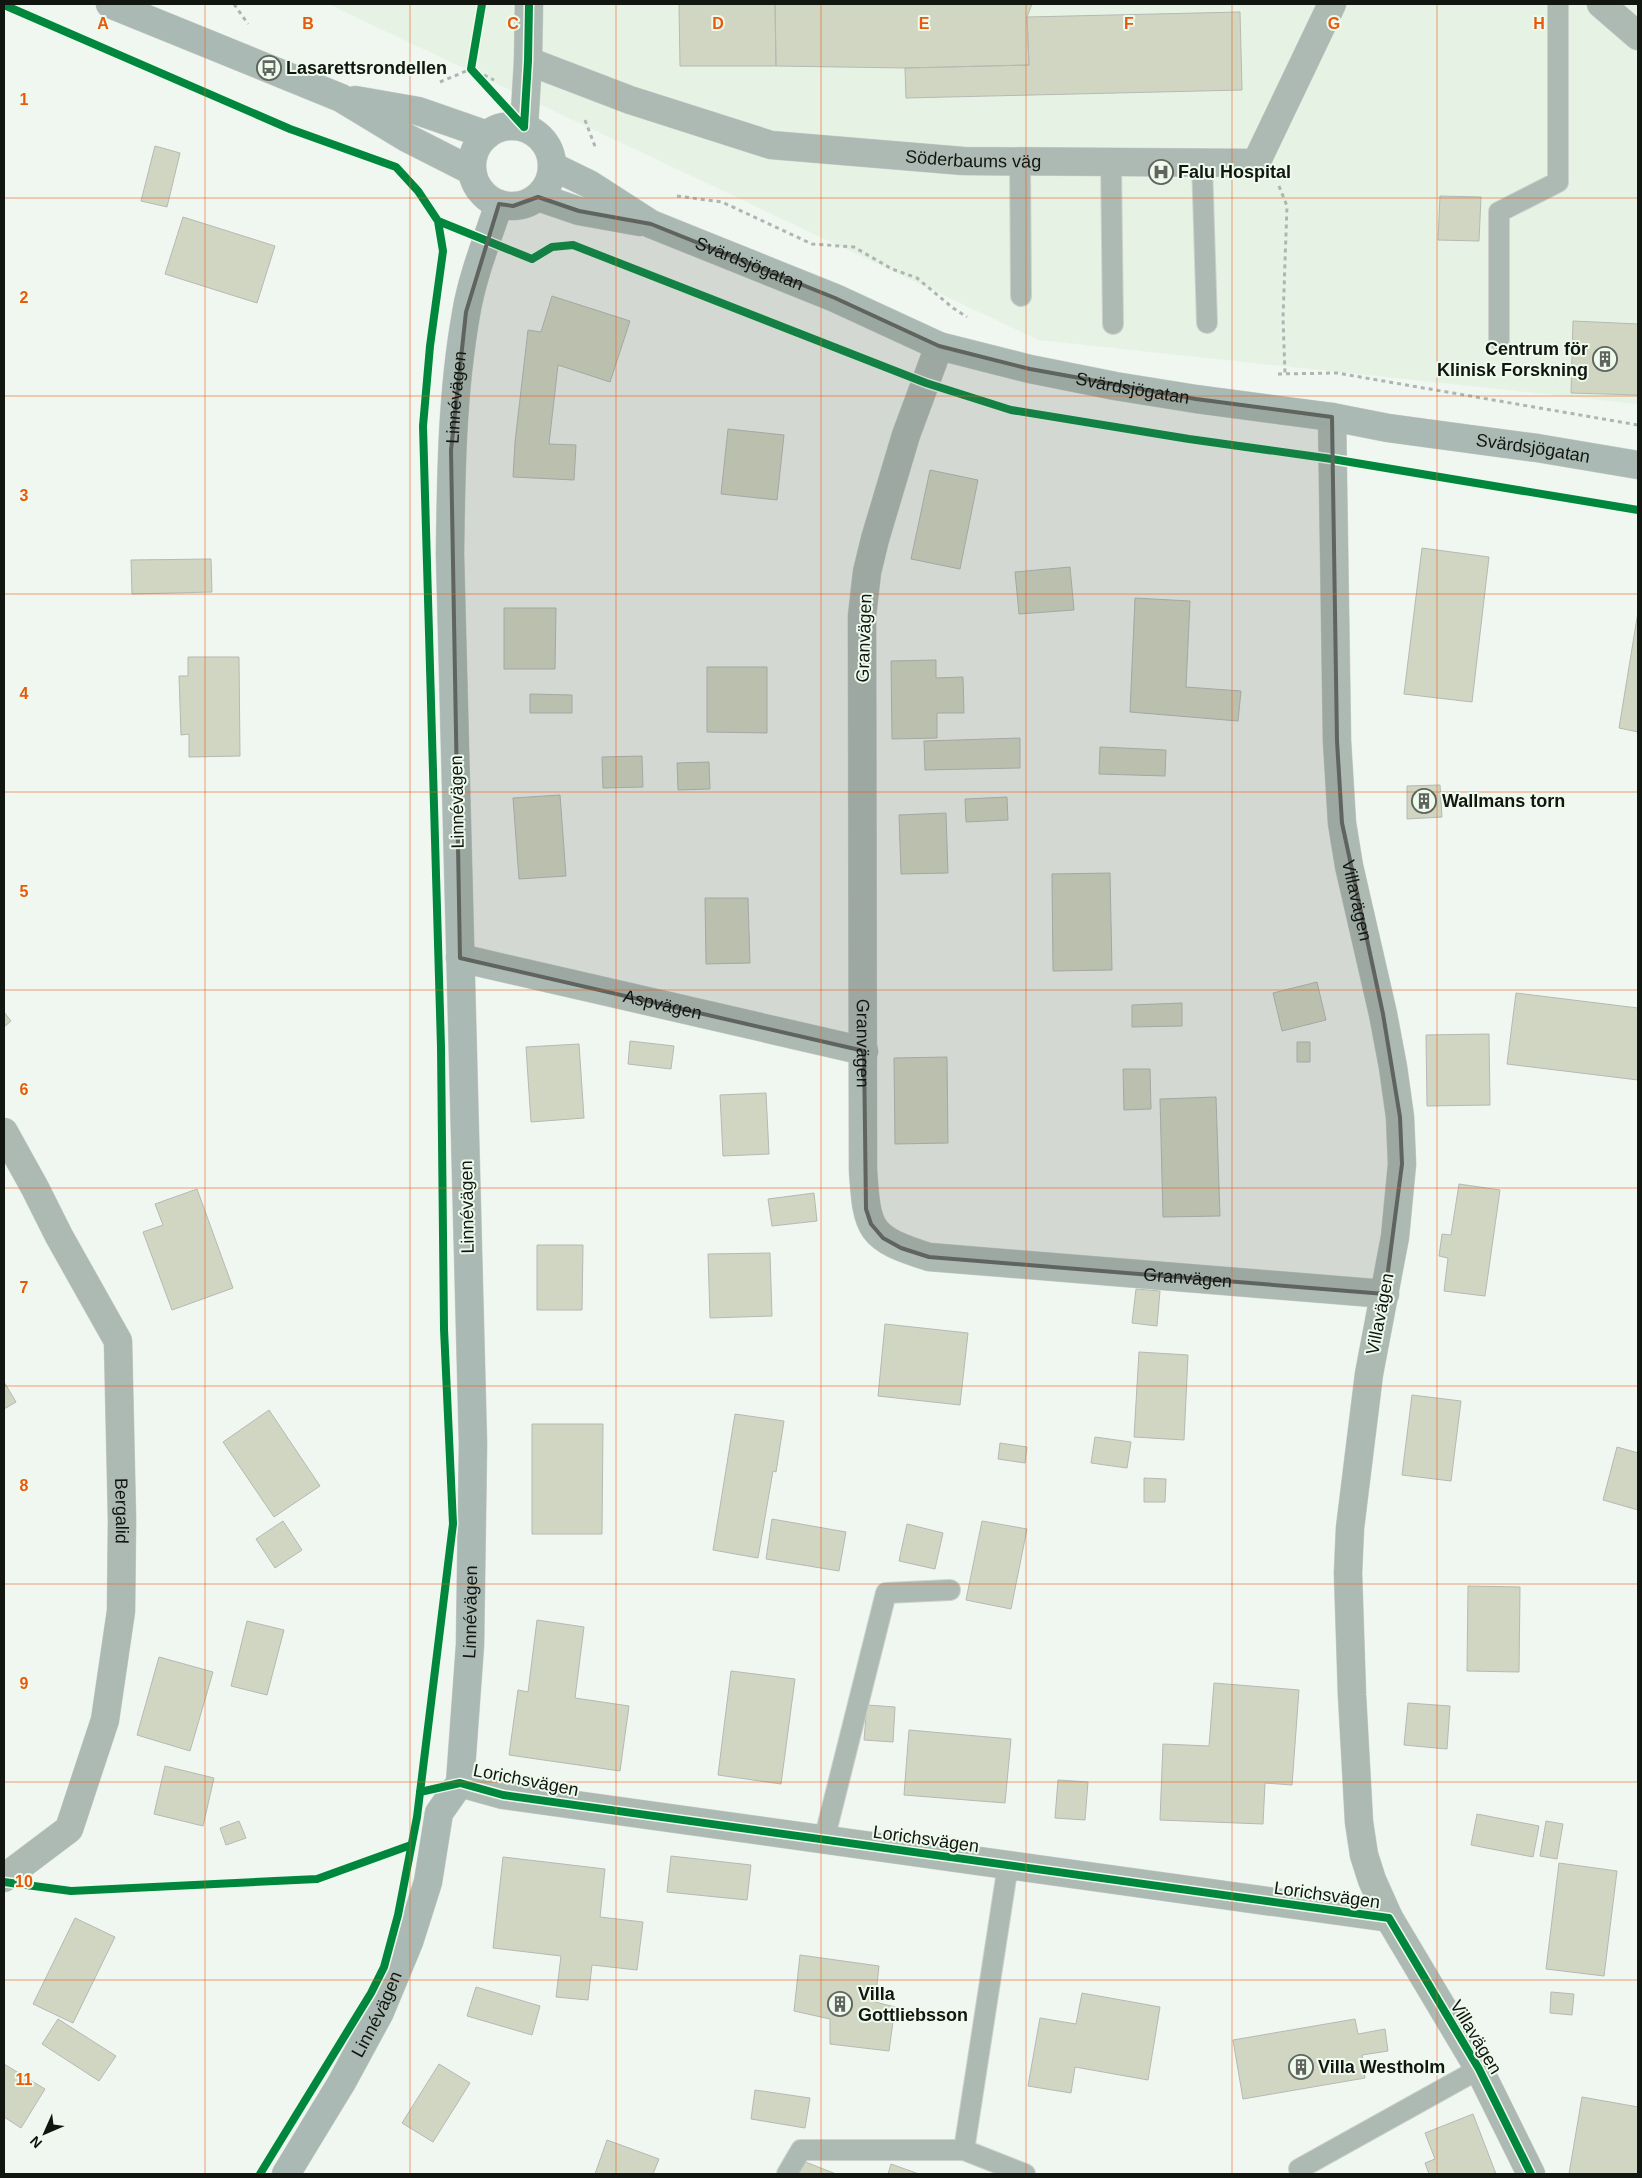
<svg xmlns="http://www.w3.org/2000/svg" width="1642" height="2178" font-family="Arial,sans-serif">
<rect width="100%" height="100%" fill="#f0f6f0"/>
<path fill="#e6f3e4" d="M328,4H1638V404L1038,340Z"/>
<path fill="#d1d6c2" stroke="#b6b9b4" d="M679,4H775L776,66H680Z
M775,4H1032L1027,17L1029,65L905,68L776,66Z
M1240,12L1242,90L906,98L905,68L1029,65L1027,17Z
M155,146L180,153L167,207L141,201Z
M1440,196L1481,197L1479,241L1438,240Z
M183,217L275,246L257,303L165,274Z
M552,296L630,321L610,382L558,365L549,444L576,445L574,480L513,477L515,442L528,330L541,332Z
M1573,321L1638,324V395L1571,393Z
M728,429L784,435L777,500L721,494Z
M930,470L978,480L960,569L911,559Z
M1422,548L1489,557L1472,702L1404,694Z
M211,559L212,592L132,594L131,560Z
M1070,567L1074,610L1019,614L1015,572Z
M1135,598L1190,601L1186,687L1241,691L1238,721L1130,712Z
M504,608H556L555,669H504Z
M1638,612V732L1619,728Z
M188,657H239L240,756L189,757V734L181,735L179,676H188Z
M936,660V678L963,677L964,713H937V738L892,739L891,661Z
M707,667H767V733L707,732Z
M530,694L572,695V713H530Z
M1020,738V768L925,770L924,741Z
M1100,747L1166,750L1165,776L1099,774Z
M642,756L643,787L603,788L602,757Z
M709,762L710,789L678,790L677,763Z
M1440,785L1442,817L1407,819V786Z
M560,795L566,876L519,879L513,798Z
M1007,797L1008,820L966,822L965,799Z
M946,813L948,873L901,874L899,815Z
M1110,873L1112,970L1053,971L1052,874Z
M705,898H748L750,963L706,964Z
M1317,982L1326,1020L1282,1031L1273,993Z
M1516,993L1638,1008V1080L1507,1064Z
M1182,1003V1026L1132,1027V1005Z
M4,1012L11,1021L4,1027Z
M1489,1034L1490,1105L1427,1106L1426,1035Z
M630,1041L674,1046L671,1069L628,1064Z
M1297,1042H1310V1062H1297Z
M579,1044L584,1118L531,1122L526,1047Z
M947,1057L948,1143L895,1144L894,1058Z
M1123,1069H1150L1151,1109L1124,1110Z
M766,1093L769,1154L723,1156L720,1095Z
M1216,1097L1220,1216L1163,1217L1160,1099Z
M1459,1184L1500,1190L1485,1296L1444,1291L1448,1258L1439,1256L1442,1234L1451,1235Z
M197,1189L233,1288L172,1310L143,1232L163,1225L155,1204Z
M814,1193L817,1221L772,1226L768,1199Z
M537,1245H583L582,1310H537Z
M770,1253L772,1316L710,1318L708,1254Z
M1136,1289L1160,1291L1157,1326L1132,1323Z
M885,1324L968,1333L960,1405L878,1396Z
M1139,1352L1188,1355L1184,1440L1134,1437Z
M4,1382L16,1402L4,1409Z
M1412,1395L1461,1401L1451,1481L1402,1475Z
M269,1410L320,1486L274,1517L223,1442Z
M735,1414L784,1421L776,1472L773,1471L758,1558L713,1550Z
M532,1424H603L602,1534H532Z
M1095,1437L1131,1442L1127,1468L1091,1463Z
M1000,1443L1027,1447L1025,1463L998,1459Z
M1617,1447L1638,1453V1510L1603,1500Z
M1144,1478L1166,1479L1165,1502H1144Z
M772,1519L846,1532L839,1571L766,1559Z
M283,1521L302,1550L275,1568L256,1539Z
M982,1521L1027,1529L1011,1609L966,1600Z
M907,1524L943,1533L935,1569L899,1561Z
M1468,1586L1520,1587L1519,1672L1467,1671Z
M537,1620L584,1627L575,1698L629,1706L620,1771L509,1755L518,1690L528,1692Z
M247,1621L284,1630L267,1695L231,1686Z
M159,1657L213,1672L190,1751L137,1735Z
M731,1671L795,1679L781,1784L718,1775Z
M1214,1683L1299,1690L1292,1785L1265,1783L1263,1824L1160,1820L1163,1744L1209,1746Z
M1408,1703L1450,1706L1447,1749L1404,1745Z
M867,1705L895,1707L893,1742L864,1740Z
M909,1730L1011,1739L1005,1803L904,1795Z
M165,1766L214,1778L203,1826L154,1814Z
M1058,1780L1088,1782L1085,1820L1055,1818Z
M1477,1814L1539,1826L1533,1857L1471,1845Z
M239,1821L246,1838L226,1845L220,1828Z
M1546,1821L1563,1824L1557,1859L1540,1856Z
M671,1856L751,1865L747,1900L667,1892Z
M503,1857L605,1869L600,1917L643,1922L637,1970L592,1965L588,2000L556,1997L561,1956L493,1948Z
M1559,1863L1617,1871L1604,1976L1546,1969Z
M75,1918L115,1937L73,2023L33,2004Z
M800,1955L879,1966L875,2002L895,2007L889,2051L830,2044V2019L794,2011Z
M476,1987L540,2006L532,2035L467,2016Z
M1551,1992L1574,1994L1572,2015L1550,2013Z
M1082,1993L1160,2007L1148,2080L1075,2067L1071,2093L1028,2086L1040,2018L1076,2024Z
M58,2019L116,2056L99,2081L42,2044Z
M1355,2019L1358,2034L1385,2029L1388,2051L1362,2055L1365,2078L1243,2099L1233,2040Z
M4,2064L45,2089L21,2128L4,2117Z
M439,2064L470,2083L433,2142L402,2123Z
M755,2090L810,2098L805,2128L751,2119Z
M1582,2097L1638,2107V2174H1569Z
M1473,2114L1496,2174H1429L1425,2163L1435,2159L1425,2133Z
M607,2140L659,2159L653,2174H595Z
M803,2161L836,2174H798Z
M891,2164L919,2174H888Z"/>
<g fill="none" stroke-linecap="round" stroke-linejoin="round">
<defs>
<path id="lane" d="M1020,161L1021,296
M1111,162L1113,324
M1202,163L1207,323
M1499,340V212L1558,182V4
M824,1840L886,1593L950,1590
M1008,1865L964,2150L1025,2174
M1299,2169L1479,2069
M787,2174L801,2150H964"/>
<g id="street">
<path d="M1601,4L1638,36"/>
<path id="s1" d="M528,61L630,100L771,145L963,161L1256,163L1332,4"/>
<path d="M524,127L528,61L529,4"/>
<path id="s2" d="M939,346L906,435L875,539L867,572L862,616L863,1170C867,1231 869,1238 929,1257L1385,1294"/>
<path id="s3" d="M1332,417L1337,741L1342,823L1349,866L1383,1014L1393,1067L1400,1117L1402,1164L1395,1237L1369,1374L1350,1528L1348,1573L1352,1695L1359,1822L1364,1855L1372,1880L1389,1918L1479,2069L1531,2174"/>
<path id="s4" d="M460,958L864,1051"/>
<path id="s5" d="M4,1132L35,1188L59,1236L118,1341L122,1520L121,1611L105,1720L69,1829L4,1878"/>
<path d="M460,1783L503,1795L1389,1918"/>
</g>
<g id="secondary">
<path d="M110,4L341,98L407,138L472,171"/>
<path d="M355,100L418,111L487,135"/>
<circle cx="512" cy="166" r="40"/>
<path id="s6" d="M552,166L589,184L651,224L835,298L939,346L1030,369L1115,386L1196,399L1332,417L1388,428L1537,448L1638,465"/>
<path d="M538,197L579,211L640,222"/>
<path id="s7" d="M286,2174L342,2082L380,2012L409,1942L428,1882L439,1813L460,1783L470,1645L473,1444L450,554C451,473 452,393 466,314C472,277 487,240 499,204"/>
</g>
</defs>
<use href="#lane" stroke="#cdd1cd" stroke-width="22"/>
<use href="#street" stroke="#cdd1cd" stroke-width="29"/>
<use href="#secondary" stroke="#cdd1cd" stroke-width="29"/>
<path stroke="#aeb6b2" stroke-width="3" stroke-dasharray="4 4" stroke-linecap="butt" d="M234,4L248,24
M440,82L471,69L494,80
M585,120L596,149
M1279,186L1287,206L1283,318L1285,374
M677,196L722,202L812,244L854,247L892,269L917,278L953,308L967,317
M1278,374L1337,373L1638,425"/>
<use href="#lane" stroke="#adbab4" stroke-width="20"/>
<use href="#street" stroke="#adbab4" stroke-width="28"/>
<use href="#secondary" stroke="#aab9b3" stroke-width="28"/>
<defs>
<path id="cycleway" d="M482,4L471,69L524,127
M4,5L290,129L396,167L418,191L438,221L443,251L430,346L423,426L441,1047L444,1329L453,1524L417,1817L398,1915L384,1967L371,1993L260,2174
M524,127L528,61L529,4
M438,221L532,259L552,247L573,245L926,383L1011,410L1189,439L1332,459L1638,510
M420,1792L460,1783L503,1795L1389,1918L1479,2069L1531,2174
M4,1882L71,1891L317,1879L411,1845"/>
</defs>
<use href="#cycleway" stroke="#edfaec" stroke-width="11"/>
<use href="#cycleway" stroke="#00873e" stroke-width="8"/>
</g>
<path fill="#60645f" fill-opacity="0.2" stroke="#60645f" stroke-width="4" stroke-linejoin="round" d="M538,197L579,211L651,224L835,298L939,346L1030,369L1196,399L1332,417L1337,741L1342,823L1383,1014L1400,1117L1402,1164L1385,1294L929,1257L901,1248L883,1238L871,1224L866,1209L864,1051L460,958L451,450L466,312L499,204L513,206Z"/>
<path fill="none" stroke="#e8590c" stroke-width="1" stroke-opacity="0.55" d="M205,4V2174M410,4V2174M616,4V2174M821,4V2174M1026,4V2174M1232,4V2174M1437,4V2174M4,198H1638M4,396H1638M4,594H1638M4,792H1638M4,990H1638M4,1188H1638M4,1386H1638M4,1584H1638M4,1782H1638M4,1980H1638"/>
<defs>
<symbol id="bus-ring" viewBox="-11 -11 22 22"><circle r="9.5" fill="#edfaec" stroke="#60645f" stroke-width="1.5"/><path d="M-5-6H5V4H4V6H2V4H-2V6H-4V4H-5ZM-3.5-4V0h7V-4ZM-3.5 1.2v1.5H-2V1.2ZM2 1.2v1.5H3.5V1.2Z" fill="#60645f"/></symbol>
<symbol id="hospital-ring" viewBox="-11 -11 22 22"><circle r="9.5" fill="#edfaec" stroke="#60645f" stroke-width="1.5"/><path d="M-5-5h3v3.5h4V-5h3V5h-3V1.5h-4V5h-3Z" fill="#60645f"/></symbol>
<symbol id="building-ring" viewBox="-11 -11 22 22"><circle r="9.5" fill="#edfaec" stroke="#60645f" stroke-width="1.5"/><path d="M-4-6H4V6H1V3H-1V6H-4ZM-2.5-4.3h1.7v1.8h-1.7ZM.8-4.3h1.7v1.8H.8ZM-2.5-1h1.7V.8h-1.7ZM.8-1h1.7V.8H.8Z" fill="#60645f"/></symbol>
</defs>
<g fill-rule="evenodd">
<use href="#bus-ring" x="255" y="54" width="28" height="28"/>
<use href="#hospital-ring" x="1147" y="158" width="28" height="28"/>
<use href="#building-ring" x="1591" y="345" width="28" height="28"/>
<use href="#building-ring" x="1410" y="787" width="28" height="28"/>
<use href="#building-ring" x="826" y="1990" width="28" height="28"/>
<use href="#building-ring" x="1287" y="2053" width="28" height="28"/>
</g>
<g text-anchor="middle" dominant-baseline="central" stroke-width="4" stroke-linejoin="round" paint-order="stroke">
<g font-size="18" font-weight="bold" fill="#121611" stroke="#edfaec" text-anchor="start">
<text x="286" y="68">Lasarettsrondellen</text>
<text x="1178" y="172">Falu Hospital</text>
<text x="1588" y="349" text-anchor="end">Centrum för<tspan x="1588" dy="21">Klinisk Forskning</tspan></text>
<text x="1442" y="801">Wallmans torn</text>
<text x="858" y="1994">Villa<tspan x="858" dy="21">Gottliebsson</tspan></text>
<text x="1318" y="2067">Villa Westholm</text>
</g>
<g font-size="18" fill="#121611" stroke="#edfaec">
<text stroke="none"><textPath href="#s1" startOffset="460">Söderbaums väg</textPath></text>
<text stroke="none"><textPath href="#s6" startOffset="221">Svärdsjögatan</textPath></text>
<text stroke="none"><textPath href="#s6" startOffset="626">Svärdsjögatan</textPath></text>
<text stroke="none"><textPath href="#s7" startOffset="1819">Linnévägen</textPath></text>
<text stroke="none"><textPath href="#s6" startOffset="1031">Svärdsjögatan</textPath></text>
<text transform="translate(864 638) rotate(-88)">Granvägen</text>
<text transform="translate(457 802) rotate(-91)">Linnévägen</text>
<text stroke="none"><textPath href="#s3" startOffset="485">Villavägen</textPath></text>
<text stroke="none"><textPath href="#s4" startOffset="208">Aspvägen</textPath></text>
<text stroke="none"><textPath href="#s2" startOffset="709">Granvägen</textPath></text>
<text transform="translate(467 1207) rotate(-91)">Linnévägen</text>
<text stroke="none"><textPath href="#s2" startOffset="1218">Granvägen</textPath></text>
<text transform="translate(1380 1314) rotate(-79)">Villavägen</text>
<text stroke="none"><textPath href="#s5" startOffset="408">Bergalid</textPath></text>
<text stroke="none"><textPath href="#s7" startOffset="604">Linnévägen</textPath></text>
<text transform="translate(526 1780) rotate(11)">Lorichsvägen</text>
<text transform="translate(926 1839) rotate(8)">Lorichsvägen</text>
<text transform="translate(1327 1895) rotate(8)">Lorichsvägen</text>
<text stroke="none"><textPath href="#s7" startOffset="184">Linnévägen</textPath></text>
<text transform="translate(1476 2037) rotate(59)">Villavägen</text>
</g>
</g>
<g font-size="16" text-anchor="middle" font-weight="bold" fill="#e8590c" stroke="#edfaec" stroke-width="4" stroke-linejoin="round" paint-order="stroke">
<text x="103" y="29">A</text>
<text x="308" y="29">B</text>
<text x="513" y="29">C</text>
<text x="718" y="29">D</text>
<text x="924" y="29">E</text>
<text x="1129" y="29">F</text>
<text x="1334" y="29">G</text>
<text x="1539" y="29">H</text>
<text x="24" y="105">1</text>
<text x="24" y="303">2</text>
<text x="24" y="501">3</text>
<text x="24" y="699">4</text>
<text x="24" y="897">5</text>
<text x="24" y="1095">6</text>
<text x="24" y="1293">7</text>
<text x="24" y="1491">8</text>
<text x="24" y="1689">9</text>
<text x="24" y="1887">10</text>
<text x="24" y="2085">11</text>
</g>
<rect width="1642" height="2178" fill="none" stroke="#121611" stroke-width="10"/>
<g transform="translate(45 2133) rotate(225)" stroke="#edfaec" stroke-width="4" paint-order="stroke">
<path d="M0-4L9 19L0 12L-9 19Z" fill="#121611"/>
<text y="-8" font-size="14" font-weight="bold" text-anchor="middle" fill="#121611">N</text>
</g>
</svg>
